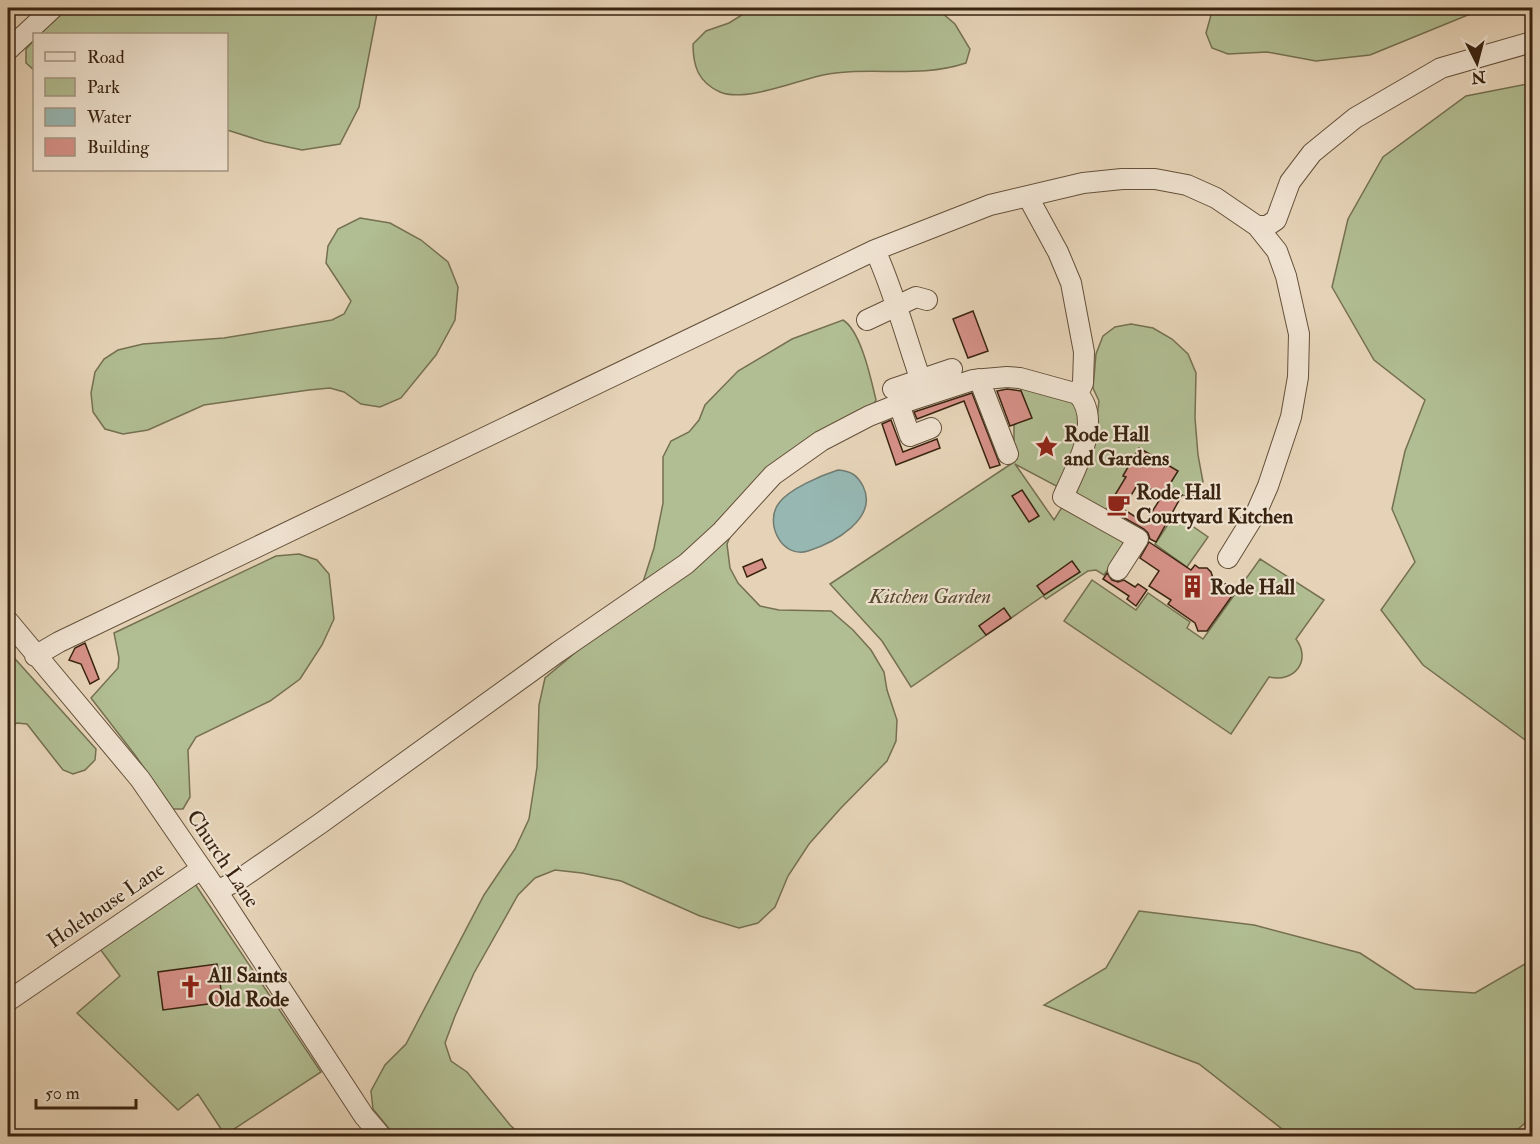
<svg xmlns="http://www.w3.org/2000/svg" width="1540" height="1144" font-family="'IM FELL Double Pica',serif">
<rect width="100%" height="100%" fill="#e6d3b7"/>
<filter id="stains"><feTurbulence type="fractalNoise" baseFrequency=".00333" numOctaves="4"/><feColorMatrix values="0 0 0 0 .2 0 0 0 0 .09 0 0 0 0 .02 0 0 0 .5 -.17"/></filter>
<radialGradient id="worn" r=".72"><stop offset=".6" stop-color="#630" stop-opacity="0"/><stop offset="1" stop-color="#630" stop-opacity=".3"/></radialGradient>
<path fill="#b1bd92" stroke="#757051" stroke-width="1.5" d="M68,8H378L359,107L340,144L302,150L265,142L227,130L226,34H40Z
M753,8H936L955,24L970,49L966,63C915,80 865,64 815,77C792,83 742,102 720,92C698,82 693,66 693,44L706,31L729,23Z
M1213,8H1485L1370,55L1316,61L1267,52L1228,54L1212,48L1206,33Z
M34,40V70L26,63V49Z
M1532,83V745L1423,665L1381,610L1415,562L1392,509L1405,451L1425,400L1374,360L1332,287L1348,219L1383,157L1466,96Z
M360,218L390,223L421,240L448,262L458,287L455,320L436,355L401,398L380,407L361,404L344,392L330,388L309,390L204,405L148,430L123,434L105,429L93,412L91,393L95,372L104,359L118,350L143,344L224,338L332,320L344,314L351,301L326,263L328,246L338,229Z
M843,320C861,331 871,379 876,400L872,407L836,426L737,520L727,544L730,568L738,583L760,606L779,610L831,611L853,630L871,650L884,672L887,690L897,720L896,741L887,761L840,809L809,844L788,876L775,907L758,923L739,928L700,916L621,881L582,873L555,870L535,878L518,895L474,973L455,1016L445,1043L451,1061L467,1072L510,1125L522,1136H395L373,1109L371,1091L385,1065L406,1044L484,895L515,849L529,819L537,767L539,705L545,678L588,642L643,582L654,548L663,503V457L671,441L689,432L699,420L705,405L738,371L792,339Z
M1131,324L1153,328L1172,339L1188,354L1196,373L1195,418L1198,455L1203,482L1196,495C1185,499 1177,493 1168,487L1177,472L1140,448L1123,475L1126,477L1105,512L1076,493L1075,490L1094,443L1099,401L1093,388L1096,354L1103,336L1115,327Z
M1018,383L1076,404L1081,430L1060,488L1015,464L1054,520L1064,504L1128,540L1104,575L1096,570L1088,571L1046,599L1043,596L911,687L882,641L830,584L1014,462V424L1031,417Z
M1175,514L1208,537L1187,567L1155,544Z
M299,554L317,560L329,574L334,619L322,645L300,679L270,701L196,737L188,750L190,797L183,809H173L135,755L91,698L118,668L119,658L114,633L276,556Z
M1260,559L1324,600L1296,639C1312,661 1294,683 1269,677L1231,734L1064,621L1092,580L1136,610L1148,593L1190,622L1187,628L1203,639Z
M8,651L96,749L95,760L85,770L73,774L63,770L27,724L17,723L8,727Z
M195,884L321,1072L225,1135L198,1094L178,1110L77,1013L120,976L100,949Z
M1139,911L1254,925L1360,953L1415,989L1475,993L1532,960V1117L1510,1136H1291L1199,1064L1044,1005L1106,968Z"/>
<path fill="#96b7b2" stroke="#717c71" stroke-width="1.5" d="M838,470C851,471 857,475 863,486C879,519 833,543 808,551C781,559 764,522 779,503C789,489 822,475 838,470Z"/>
<path fill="#d69188" stroke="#392410" stroke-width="1.5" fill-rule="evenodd" d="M973,311L988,351L968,358L953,319Z
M1007,389L1021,391L1032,418L1010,426L997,391Z
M972,393L1000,465L990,468L964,401L917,419L914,412Z
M891,420L903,452L937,439L940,448L896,465L882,424Z
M1139,448L1178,471L1168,487L1182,495L1156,542L1150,539L1148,533L1144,529L1107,508L1126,477L1123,476ZM1139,482L1162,496L1145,523L1123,509Z
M1022,490L1039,516L1029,522L1012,496Z
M1149,542L1191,570L1195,565L1199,568H1207L1211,572L1213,578L1221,583L1232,585L1234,593L1207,631H1198L1195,623L1168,604L1171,600L1149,586L1159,571L1140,558Z
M762,559L766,568L747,577L743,567Z
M1072,561L1080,572L1044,595L1037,586Z
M1107,573L1112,580L1118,582L1124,580L1135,587L1138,584L1147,590L1136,606L1127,599L1129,596L1103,579Z
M1004,608L1011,618L986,635L979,626Z
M85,643L99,679L90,684L81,664L69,660L75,648Z
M217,964L223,1002L163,1010L158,972Z"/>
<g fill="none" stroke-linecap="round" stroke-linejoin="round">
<defs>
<path id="minor" d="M8,50L53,8
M1028,197L1058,252L1071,283L1084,352L1083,383L1078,394
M1257,226H1267L1276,220L1290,182L1312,153L1355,118L1441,68L1532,42
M875,250C896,296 908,346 926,395
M867,320L916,297L927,300
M979,379L1008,454
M893,389L952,369
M899,404L910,436L931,428
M8,621L140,779L217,891L364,1116L381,1136
M35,656L59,642L875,250L990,205L1083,183L1122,179H1155L1187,185L1216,198L1257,226L1277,251L1286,276L1299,334L1298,377L1291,417L1268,486L1257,511L1228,558
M217,891L240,879L321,823L558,652L686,564L722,531L773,475L821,441L869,416L899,404L973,380L1007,377L1020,378L1078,394C1103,422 1075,469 1063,497L1138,539L1118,570
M8,1001L201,869"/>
</defs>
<use href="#minor" stroke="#64503a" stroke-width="22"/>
<use href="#minor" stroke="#efe2d0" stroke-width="20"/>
</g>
<defs>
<symbol id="sight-bare" viewBox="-9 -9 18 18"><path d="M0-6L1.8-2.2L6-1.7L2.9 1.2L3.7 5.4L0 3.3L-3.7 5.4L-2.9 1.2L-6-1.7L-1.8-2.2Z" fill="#8f2418" stroke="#efe2d0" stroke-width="2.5" paint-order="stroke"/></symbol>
<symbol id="cafe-bare" viewBox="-9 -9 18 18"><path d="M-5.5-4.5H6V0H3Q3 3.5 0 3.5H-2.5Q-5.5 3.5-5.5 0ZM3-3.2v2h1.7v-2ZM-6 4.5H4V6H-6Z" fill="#8f2418" stroke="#efe2d0" stroke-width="2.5" paint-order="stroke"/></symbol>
<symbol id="building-bare" viewBox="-9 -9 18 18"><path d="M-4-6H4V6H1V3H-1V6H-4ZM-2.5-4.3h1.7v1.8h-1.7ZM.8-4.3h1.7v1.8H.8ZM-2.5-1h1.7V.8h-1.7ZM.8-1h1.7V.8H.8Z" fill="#8f2418" stroke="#efe2d0" stroke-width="2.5" paint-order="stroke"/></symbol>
<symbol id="church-bare" viewBox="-9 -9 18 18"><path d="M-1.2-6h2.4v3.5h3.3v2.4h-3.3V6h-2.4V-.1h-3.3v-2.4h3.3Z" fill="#8f2418" stroke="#efe2d0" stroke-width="2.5" paint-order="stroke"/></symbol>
</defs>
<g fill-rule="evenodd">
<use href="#sight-bare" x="1030" y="430" width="33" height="33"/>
<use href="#cafe-bare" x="1102" y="488" width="33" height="33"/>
<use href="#building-bare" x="1176" y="570" width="33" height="33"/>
<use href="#church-bare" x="174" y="970" width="33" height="33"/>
</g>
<g text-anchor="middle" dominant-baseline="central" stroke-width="4.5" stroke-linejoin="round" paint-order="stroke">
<g font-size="21" font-weight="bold" fill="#392410" stroke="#efe2d0" text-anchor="start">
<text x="1064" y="434">Rode Hall<tspan x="1064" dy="24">and Gardens</tspan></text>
<text x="1136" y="492">Rode Hall<tspan x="1136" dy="24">Courtyard Kitchen</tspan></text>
<text x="1210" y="587">Rode Hall</text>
<text x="208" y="975">All Saints<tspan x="208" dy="24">Old Rode</tspan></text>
</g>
<g font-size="21" font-style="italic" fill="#574a30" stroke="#efe2d0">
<text x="930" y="596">Kitchen Garden</text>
</g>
<g font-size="21" fill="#392410" stroke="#efe2d0">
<text transform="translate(223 859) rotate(56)">Church Lane</text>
<text transform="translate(106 905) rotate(-34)">Holehouse Lane</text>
</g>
</g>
<rect width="1540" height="1144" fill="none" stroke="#e6d3b7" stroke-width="30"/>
<rect x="9" y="9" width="1522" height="1126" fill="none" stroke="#392410" stroke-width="3"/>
<rect x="15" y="15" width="1510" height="1114" fill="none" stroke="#392410" stroke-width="1.5"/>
<rect x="33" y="33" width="195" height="138" fill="#efe2d0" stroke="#a69683" stroke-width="1.5"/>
<rect x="45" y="52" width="30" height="9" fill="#efe2d0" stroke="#a69683" stroke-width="1.5"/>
<text x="87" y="63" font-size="18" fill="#392410">Road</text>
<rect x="45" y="78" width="30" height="18" fill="#b1bd92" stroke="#a69683" stroke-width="1.5"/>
<text x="87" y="93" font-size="18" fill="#392410">Park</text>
<rect x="45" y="108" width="30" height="18" fill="#96b7b2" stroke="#a69683" stroke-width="1.5"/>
<text x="87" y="123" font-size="18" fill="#392410">Water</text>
<rect x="45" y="138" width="30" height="18" fill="#d69188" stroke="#a69683" stroke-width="1.5"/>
<text x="87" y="153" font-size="18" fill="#392410">Building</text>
<g transform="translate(1477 63) rotate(174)" stroke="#efe2d0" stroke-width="4.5" paint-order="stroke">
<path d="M0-4.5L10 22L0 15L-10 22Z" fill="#392410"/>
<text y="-9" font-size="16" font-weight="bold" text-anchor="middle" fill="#392410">N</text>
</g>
<path d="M36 1099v9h100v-9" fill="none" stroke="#392410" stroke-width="3"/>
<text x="45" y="1099" font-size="18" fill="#392410" stroke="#efe2d0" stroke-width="4.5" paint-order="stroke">50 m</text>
<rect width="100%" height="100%" filter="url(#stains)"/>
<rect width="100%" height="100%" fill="url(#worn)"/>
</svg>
